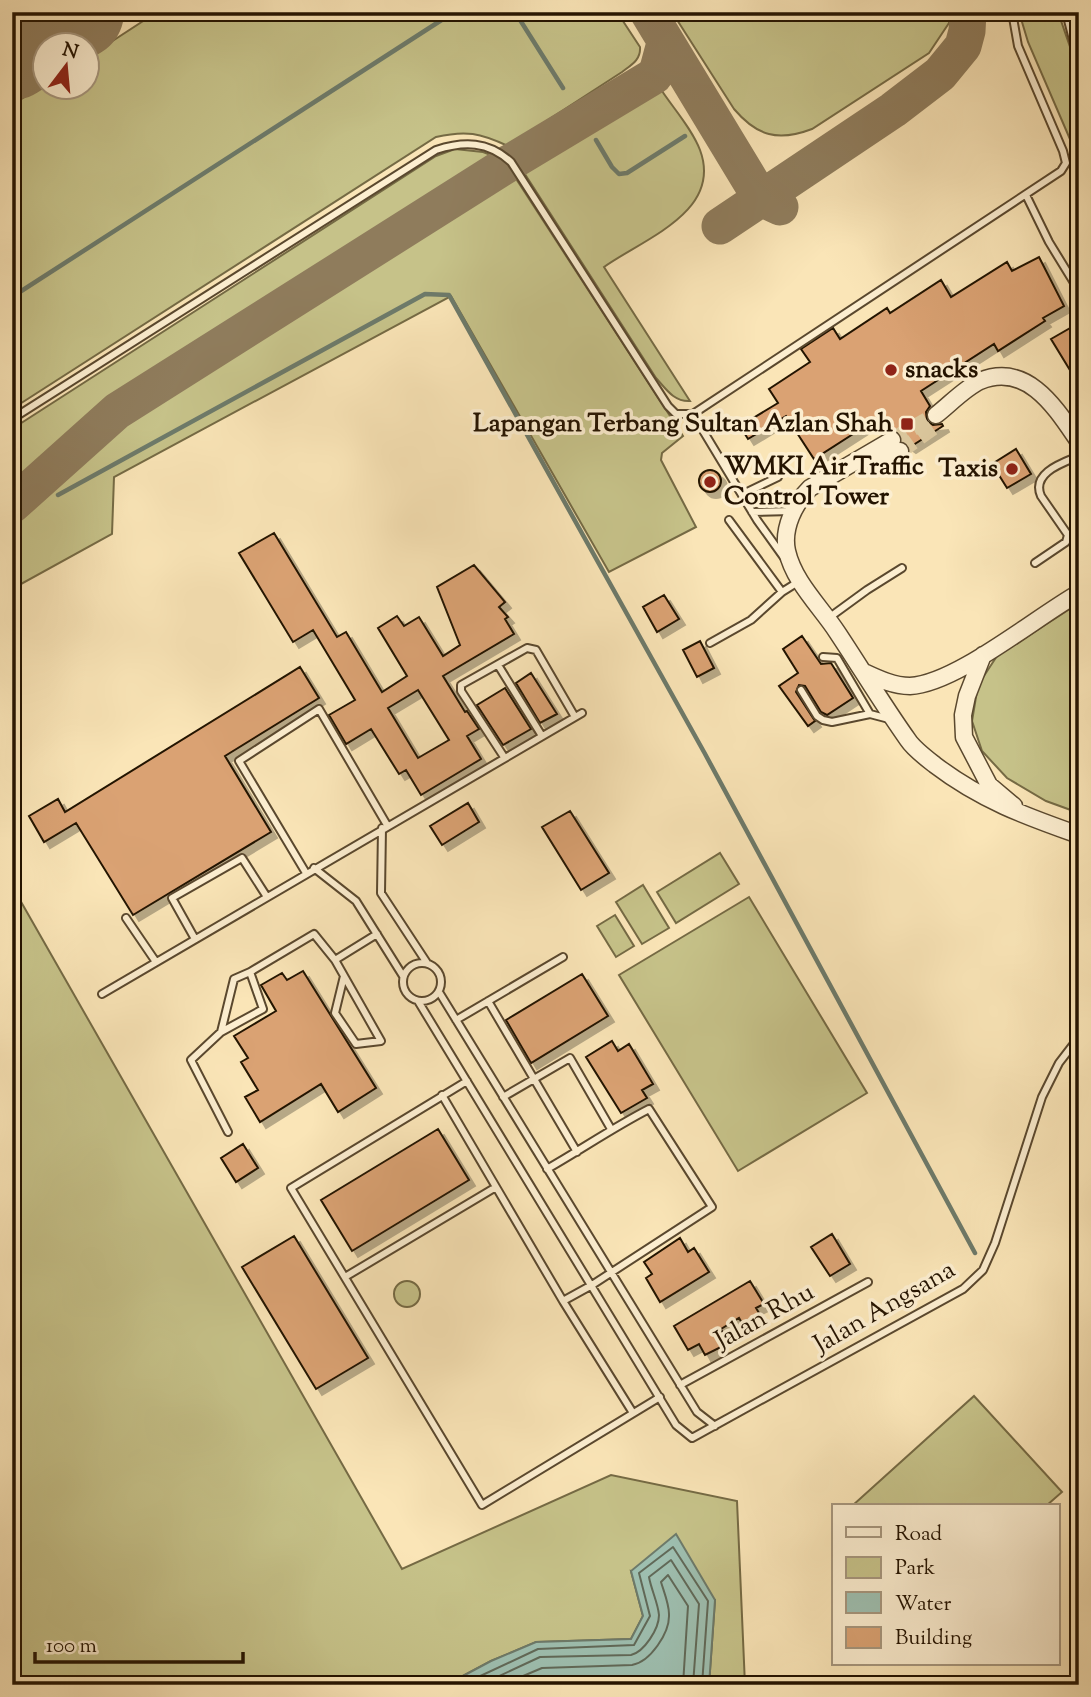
<svg xmlns="http://www.w3.org/2000/svg" width="1091" height="1697" font-family="'Sorts Mill Goudy',serif">
<defs>
<filter id="shadow"><feDropShadow dx="6" dy="6" stdDeviation="0" flood-color="#0004"/></filter>
</defs>
<rect width="100%" height="100%" fill="#fae5b7"/>
<filter id="stains"><feTurbulence type="fractalNoise" baseFrequency=".00286" numOctaves="4"/><feColorMatrix values="0 0 0 0 .2 0 0 0 0 .09 0 0 0 0 .02 0 0 0 .5 -.17"/></filter>
<radialGradient id="worn" r=".72"><stop offset=".6" stop-color="#630" stop-opacity="0"/><stop offset="1" stop-color="#630" stop-opacity=".3"/></radialGradient>
<path fill="#c6c289" stroke="#756a44" stroke-width="2" d="M157,12H617L640,47C641,60 631,65 622,72L508,146C480,133 466,130 436,137L12,409V105L45,84L46,88H88V57Z
M672,12H949V23L929,53L812,129C778,142 757,136 734,109Z
M1019,12H1058L1079,73V160L1028,42Z
M655,89L662,91C674,109 692,129 700,150C723,212 643,239 604,267L690,401C674,402 666,389 656,378L521,168L644,91Z
M455,149L483,152L496,157L117,397L88,419L12,488V429L436,156Z
M511,171L683,436L662,453L661,460L696,527L609,572L451,296L114,477L112,534L12,589V513L95,437L129,413Z
M1079,603V813L1046,801L1007,778L982,751L972,721L978,685L997,656Z
M720,853L739,884L676,923L657,892Z
M643,885L669,928L642,944L616,902Z
M12,886L402,1569L611,1475L737,1501L745,1685H709L715,1600L631,1571L643,1616L631,1639L536,1642L491,1661L446,1685H12Z
M749,897L867,1093L738,1171L619,975Z
M615,915L634,946L616,957L597,926Z
M394 1294a13 13 0 1 1 26 0a13 13 0 1 1-26 0Z
M974,1396L1062,1492L1046,1506H852Z"/>
<path fill="#9ebfb0" stroke="#6d7a6a" stroke-width="2" d="M676,1534L715,1600L709,1685H446L491,1661L536,1642L631,1639L643,1616L631,1571Z"/>
<g fill="none" stroke-linecap="round" stroke-linejoin="round">
<path stroke="#616958" stroke-width="2" d="M461,1685L538,1649L634,1645L650,1616L639,1573L673,1547L708,1601L702,1685
M480,1685L540,1657L631,1655C644,1652 659,1629 659,1615C658,1603 651,1589 649,1577L671,1560L699,1604L693,1685
M502,1685L542,1668L632,1665C650,1662 670,1633 669,1614C669,1604 664,1592 661,1582L668,1575L688,1606L683,1685"/>
<path stroke="#6d7a6a" stroke-width="4.5" d="M515,12L563,88
M596,140L612,167L619,174L627,173L685,136
M12,297L454,12
M58,495L425,294L449,295L704,752L975,1253"/>
<path stroke="#8f7c5c" stroke-width="37" d="M648,12L757,192L767,201L780,207
M720,226L893,110L940,74L963,46L967,31L968,12
M12,505L117,411L511,162L654,76L658,69L665,43"/>
<path stroke="#8f7c5c" stroke-width="94" d="M12,53L77,12"/>
</g>
<path fill="#daa273" stroke="#241300" stroke-width="2" fill-rule="evenodd" filter="url(#shadow)" d="M1039,257L1064,306L1043,318L1045,321L998,351L994,344L921,391L930,406L926,412L927,421L933,425L942,424L943,426L910,447L902,441L898,431H887L878,418L814,459L786,416L748,439L740,426L778,403L769,389L810,362L801,349L833,328L840,339L887,308L890,313L941,280L951,297L1007,262L1012,271Z
M1079,323V385L1051,339Z
M1016,449L1031,474L1007,488L992,464Z
M699 481a11 11 0 1 1 22 0a11 11 0 1 1-22 0Z
M274,533L337,637L346,632L382,692L407,676L378,628L397,616L404,626L419,617L443,656L460,645L437,587L474,565L505,602L499,607L508,617L505,619L514,634L443,676L465,712L467,711L479,729L467,736L481,759L421,795L406,770L399,774L371,729L346,744L329,715L355,700L313,630L293,642L239,553ZM418,690L449,740L418,758L388,708Z
M664,595L679,619L657,632L643,607Z
M802,636L821,664L831,663L853,698L827,715L821,712L805,686L799,685L796,692L815,721L808,726L779,686L798,673L783,649Z
M700,641L714,668L697,677L683,650Z
M300,667L319,698L225,756L271,832L133,915L76,823L44,842L29,816L58,799L65,812Z
M531,673L557,714L540,723L516,683Z
M505,688L531,729L503,745L477,705Z
M468,803L479,822L442,845L430,826Z
M570,811L609,873L581,890L542,827Z
M303,971L376,1088L338,1112L321,1084L260,1122L245,1097L258,1090L241,1062L248,1058L234,1036L276,1011L261,985L282,973L287,980Z
M582,974L608,1016L531,1063L506,1020Z
M612,1041L618,1051L629,1044L653,1084L642,1090L647,1098L621,1113L586,1057Z
M438,1129L469,1180L352,1251L321,1200Z
M243,1144L258,1168L236,1182L221,1158Z
M832,1234L850,1264L830,1276L811,1247Z
M294,1236L368,1358L316,1389L242,1267Z
M680,1238L688,1252L694,1248L709,1272L660,1302L646,1278L652,1274L644,1262Z
M750,1281L764,1304L756,1308L762,1318L745,1328L739,1318L721,1329L722,1331L715,1335L721,1347L705,1355L699,1344L688,1350L674,1326Z"/>
<g fill="none" stroke-linecap="round" stroke-linejoin="round">
<path stroke="#dac69c" stroke-width="16" stroke-dasharray="16 8" stroke-linecap="butt" d="M892,440L936,415
M900,451L938,424"/>
<defs>
<path id="service" d="M1026,195L1049,242L1079,291
M693,414L757,520L785,559
M12,419L436,150C464,141 488,141 511,162L668,406L676,414H693L1061,171L1066,163L1063,151L1018,46L1012,12
M743,494L778,477
M752,512L792,511
M729,520L782,592
M1035,563L1066,542L1068,535L1041,496C1031,473 1062,463 1079,456
M830,617L867,590L902,568
M710,643L751,620L782,592L798,582
M823,657L837,658L870,714
M498,665L542,736
M801,690L817,716L823,720L832,722L870,714L889,719
M504,757L461,691V685L527,648L536,650L575,717
M382,828L381,893L427,963
M314,868L356,901L403,976
M306,873L239,761L319,709L387,825
M126,918L156,962
M195,939L172,898L242,858L267,897
M335,960L381,1041L356,1044L335,1013L344,976
M403 982a19 19 0 1 1 38 0a19 19 0 1 1-38 0Z
M250,972L263,1009L221,1032L234,979Z
M250,972L314,934L335,960L377,934
M439,992L697,1412L715,1426
M102,994L582,713
M418,1001L676,1425L692,1438L963,1289L983,1270L995,1243L1042,1097L1059,1063L1079,1037
M488,1001L577,1152
M456,1020L563,957
M221,1032L191,1060L228,1132
M467,1081L291,1188L482,1505L660,1397
M442,1095L563,1301L633,1413
M503,1097L570,1058L611,1129
M547,1169C582,1149 614,1127 649,1109L712,1207L592,1285L563,1301
M345,1277L496,1187
M680,1385L868,1282"/>
<path id="minor" d="M1069,12L1079,51"/>
<path id="tertiary" d="M936,415C949,405 965,388 980,381C1028,361 1057,410 1079,442
M892,440L810,488C795,503 782,528 787,551C794,582 820,606 837,632C861,668 883,705 908,740C914,749 926,758 935,765C981,800 1025,816 1079,835
M865,458L887,456L900,451
M983,655L967,696L963,715L964,737L989,785L1014,806
M864,672C879,679 894,686 910,686C956,684 1036,617 1079,593"/>
</defs>
<use href="#service" stroke="#5a482e" stroke-width="10"/>
<use href="#minor" stroke="#5a482e" stroke-width="16"/>
<use href="#tertiary" stroke="#5a482e" stroke-width="19"/>
<use href="#service" stroke="#fceed0" stroke-width="6"/>
<use href="#minor" stroke="#fceed0" stroke-width="12"/>
<use href="#tertiary" stroke="#fceed0" stroke-width="16"/>
</g>
<g fill="#8f2418" stroke="#fceed0" stroke-width="2.5">
<circle cx="891" cy="370" r="7"/>
<rect x="900" y="417" width="14" height="14" rx="3.5"/>
<circle cx="1012" cy="469" r="7"/>
<circle cx="710" cy="482" r="7"/>
</g>
<g text-anchor="middle" dominant-baseline="central" stroke-width="7" stroke-linejoin="round" paint-order="stroke">
<g font-size="26" font-weight="bold" fill="#241300" stroke="#fceed0" text-anchor="start">
<text x="905" y="370">snacks</text>
<text x="893" y="424" text-anchor="end">Lapangan Terbang Sultan Azlan Shah</text>
<text x="724" y="467">WMKI Air Traffic<tspan x="724" dy="30">Control Tower</tspan></text>
<text x="998" y="469" text-anchor="end">Taxis</text>
</g>
<g font-size="26" fill="#241300" stroke="#fceed0">
<text transform="translate(885 1308) rotate(-30)">Jalan Angsana</text>
<text transform="translate(765 1317) rotate(-29)">Jalan Rhu</text>
</g>
</g>
<rect width="1091" height="1697" fill="none" stroke="#fae5b7" stroke-width="42"/>
<rect x="14" y="14" width="1063" height="1669" fill="none" stroke="#241300" stroke-width="3.5"/>
<rect x="21" y="21" width="1049" height="1655" fill="none" stroke="#241300" stroke-width="2"/>
<rect x="832" y="1504" width="228" height="161" fill="#fceed0" stroke="#a6967d" stroke-width="2"/>
<rect x="846" y="1527" width="35" height="10" fill="#fceed0" stroke="#a6967d" stroke-width="2"/>
<text x="895" y="1540" font-size="21" fill="#241300">Road</text>
<rect x="846" y="1557" width="35" height="21" fill="#c6c289" stroke="#a6967d" stroke-width="2"/>
<text x="895" y="1574" font-size="21" fill="#241300">Park</text>
<rect x="846" y="1592" width="35" height="21" fill="#9ebfb0" stroke="#a6967d" stroke-width="2"/>
<text x="895" y="1610" font-size="21" fill="#241300">Water</text>
<rect x="846" y="1627" width="35" height="21" fill="#daa273" stroke="#a6967d" stroke-width="2"/>
<text x="895" y="1644" font-size="21" fill="#241300">Building</text>
<g transform="translate(66 66) rotate(16)"><circle r="33" fill="#fceed0" stroke="#a6967d" stroke-width="2"/>
<path d="M0-5L12 26L0 18L-12 26Z" fill="#8f2418"/>
<text y="-10" font-size="19" font-weight="bold" text-anchor="middle" fill="#241300">N</text>
</g>
<path d="M35 1652v10h208v-10" fill="none" stroke="#241300" stroke-width="3.5"/>
<text x="46" y="1652" font-size="21" fill="#241300" stroke="#fceed0" stroke-width="5" paint-order="stroke">100 m</text>
<rect width="100%" height="100%" filter="url(#stains)"/>
<rect width="100%" height="100%" fill="url(#worn)"/>
</svg>
